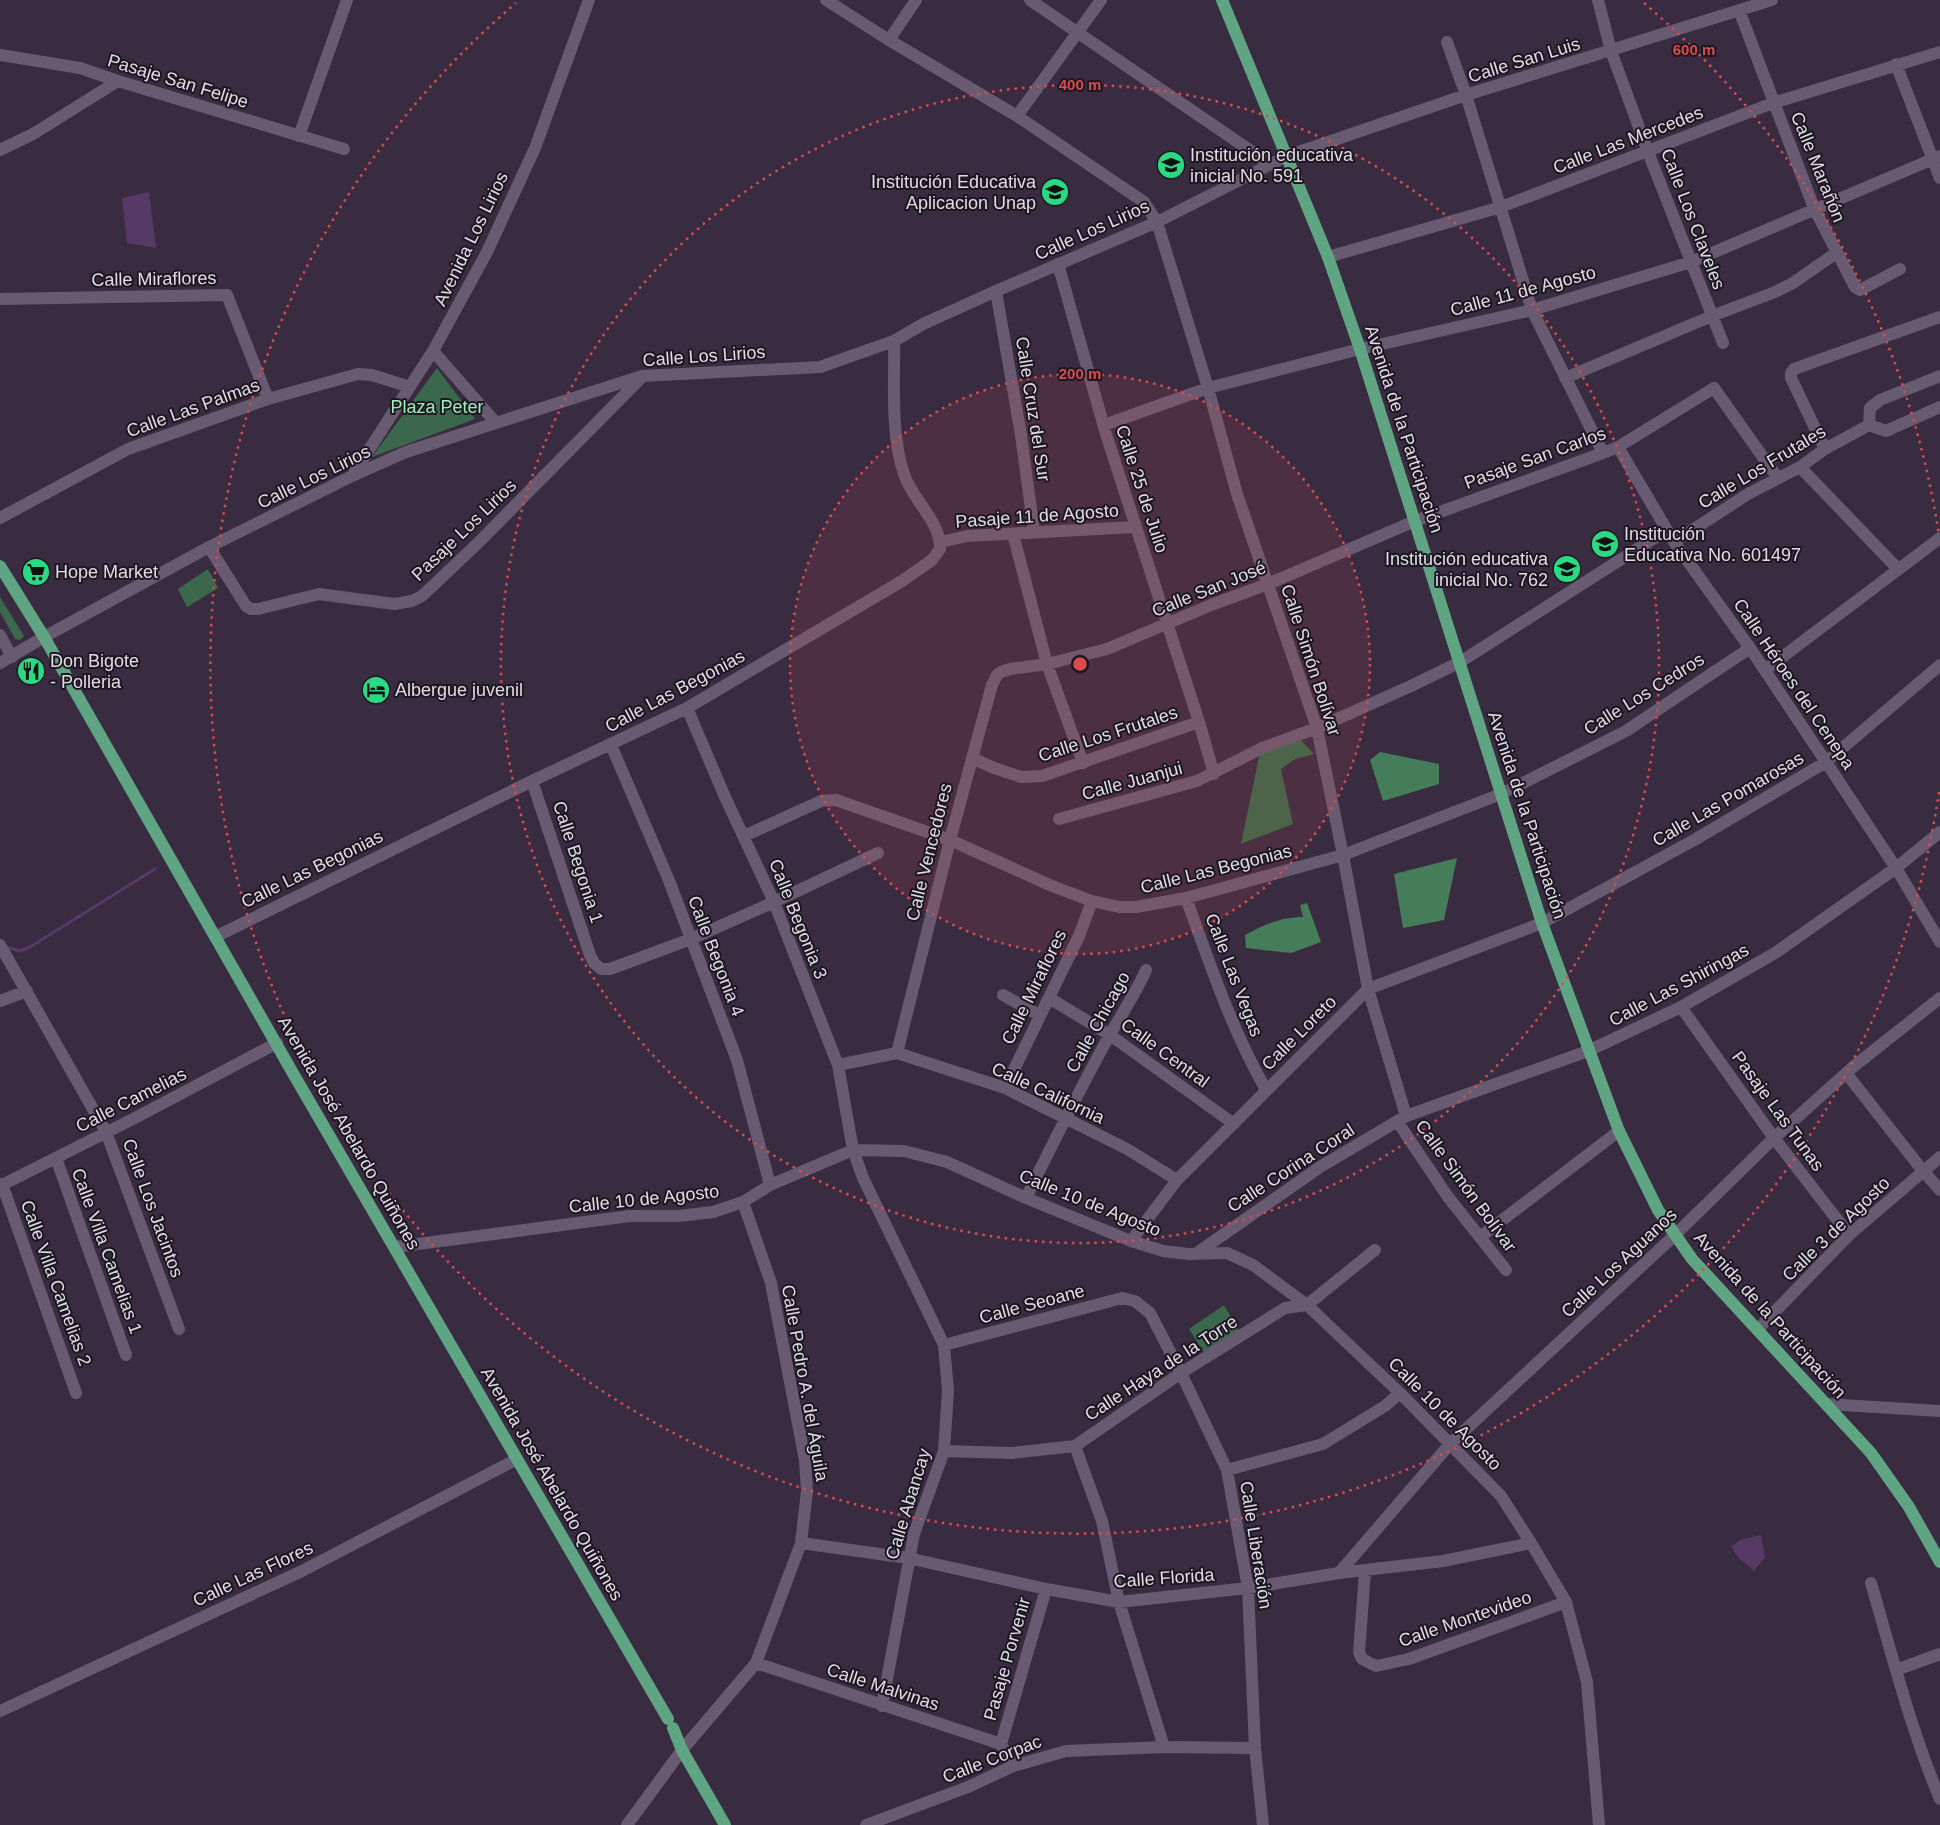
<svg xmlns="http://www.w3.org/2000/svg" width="1940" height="1825" font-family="Arial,sans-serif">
<rect width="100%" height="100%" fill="#392c41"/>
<path fill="#3b684c" d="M437,368L475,419L372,457Z
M208,569L218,588L187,607L178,589Z
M0,597L24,636L20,640L15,639L0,612Z
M1301,740L1314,754L1295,759L1281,769L1293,824L1241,844L1260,752Z
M1224,1305L1239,1331L1205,1354L1189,1329Z"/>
<path fill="#457c5a" d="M1380,752L1439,764V784L1383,801L1370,760Z
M1457,858L1444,920L1403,928L1394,874Z
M1307,903L1321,942L1291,953L1246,948L1245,935C1264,925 1281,917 1303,917L1300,905Z"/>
<path fill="#563965" d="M149,192L156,248L127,243L122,198Z
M1761,1535L1765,1557L1754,1571L1738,1557L1731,1547L1740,1540Z"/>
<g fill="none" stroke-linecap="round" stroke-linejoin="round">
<path stroke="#563965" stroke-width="3" d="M5,947L20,951L30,947L155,869"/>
<path stroke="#685a71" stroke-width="12" d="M826,0L889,40L1017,116L1144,202L1157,222L1208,388L1237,494L1317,728L1343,855L1368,989L1406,1116
M1030,0L1270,164
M1598,0L1611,51L1648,152L1723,343
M1739,10L1814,208L1855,287L1860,290L1900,269
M889,40L916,0
M1447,42L1466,95L1532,310L1603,453
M0,55L80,68L118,81L344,149
M1896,64L1940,178
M1017,116L1101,0
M299,136L347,0
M0,150L33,134L118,81
M1328,257L1501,207L1773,103L1940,52
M1058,264L1106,434L1199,722L1214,774
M996,291L1021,435L1034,532
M0,299L227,295L268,399
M433,351L496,423
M1565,378L1712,316L1775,292L1793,283L1836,253
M1104,425L1208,388L1360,349L1532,310L1691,262L1940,156
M1869,425L1870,408L1880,400L1940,376
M1618,447L1674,542L1750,648L1826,762L1896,868L1940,942
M1825,449L1791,378V373L1794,369L1940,317
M1800,467L1898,569
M352,476L433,351L487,252L535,148L589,0
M0,518L128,449L268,399L358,374L372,375L410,387
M1013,534L1047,664L1083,763
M941,542L967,536L1135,527
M1674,542L1748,494L1800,467L1825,449L1869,425L1886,431L1940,407
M209,547L246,606L251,609H258L319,594L394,604L412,601L422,596L477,544L641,378
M0,635L12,657
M0,663L44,637L209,547L352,476L406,452L642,376L820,367L894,341L923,324L996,291L1157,222L1287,156L1466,95L1772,0
M1765,670L1940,538
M687,708L725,797L774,902L838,1065L853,1150L863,1178L944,1345L948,1391L944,1451L914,1534L882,1706
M611,745L668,878L737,1060L770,1185
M972,758L994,768L1021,777L1042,776L1199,722
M532,781L590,955L594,963L601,969H610L691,939L774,902L878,853
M1059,819L1197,781L1262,748L1317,728L1411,686L1460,662L1667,530
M744,836L821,801L836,800L950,840L1052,886L1092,901L1119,907H1136L1186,898L1343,855L1501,794L1626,731L1750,648
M1186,898C1210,964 1231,1028 1266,1090
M215,937L532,781L687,708L902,581L932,560L940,549C941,521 912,500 904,474C890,432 895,384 894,341
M0,945L106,1132L179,1329
M1003,995L1039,1015
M1049,998L1110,1035L1234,1124
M0,1001L27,991
M1681,1007L1774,1138L1849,1235
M897,1053L950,840L992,685L997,675L1001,672L1010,669L1047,664L1107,649L1211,605L1268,584L1415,521L1603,453L1618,447L1714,388L1777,477
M838,1065L897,1053L1005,1088L1127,1149L1177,1180
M1846,1073L1923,1171L1940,1190
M1005,1088L1079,936L1092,901
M1397,1121L1448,1197L1506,1270
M56,1158L126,1355
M2,1184L76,1393
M0,1186L133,1119L277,1043
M1026,1198C1051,1147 1076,1097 1103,1047C1117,1021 1134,997 1146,970
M1480,1237L1619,1131
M1131,1241L1177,1180L1368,989L1542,923L1696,839L1826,762L1940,665
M395,1247L630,1216H679L713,1212L743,1202L770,1185L853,1150L904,1151L947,1162L1026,1198L1131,1241L1163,1251L1189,1254L1227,1253L1253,1265L1307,1305L1400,1393L1501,1496L1531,1543L1566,1602L1587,1682L1599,1825
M1197,1253L1320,1167L1406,1116L1588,1051L1681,1007L1775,953L1896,868L1940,832
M1758,1329L1849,1235L1940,1157
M944,1345L1122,1298L1135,1301L1150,1313L1181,1373L1227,1470L1248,1588L1255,1748L1263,1825
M1826,1404L1940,1411
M1075,1446L1102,1521L1119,1602L1164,1747
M944,1451L1012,1453L1075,1446L1181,1373L1285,1308L1307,1305L1375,1250
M1227,1470L1323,1444L1385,1406L1400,1393
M801,1543L908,1558L1046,1589L1119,1602L1248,1588L1339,1573L1443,1561L1531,1543
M1365,1572L1359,1652L1362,1659L1376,1666L1409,1659L1566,1602
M1339,1573L1450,1444L1675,1235L1774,1138L1853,1067L1940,998
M1871,1583C1892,1655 1911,1730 1940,1799
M756,1663L1001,1744
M1896,1670L1940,1654
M0,1711L302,1571L517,1459
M1013,1766L1001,1744L1046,1589
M627,1825L682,1750L756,1663L801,1543L807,1491L805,1460L771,1283L743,1202
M866,1825L968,1787L1013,1766L1066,1751L1164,1747L1255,1748"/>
<path stroke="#5fa584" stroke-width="12" d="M1222,0L1328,257L1360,349L1542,923L1619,1131L1658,1210L1692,1259L1871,1453L1909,1507L1940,1562
M0,566L44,637L294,1075L668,1719
M673,1728L682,1750L725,1825"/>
</g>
<circle cx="1080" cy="664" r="290" fill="#d84c4e" fill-opacity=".12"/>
<g fill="none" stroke="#d84c4e" stroke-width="2.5" stroke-dasharray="2.5 5">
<circle cx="1080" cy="664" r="290"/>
<circle cx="1080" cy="664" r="579"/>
<path d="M1939 792A869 869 0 1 1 516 3M1644 3A869 869 0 0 1 1939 536"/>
</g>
<defs>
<symbol id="school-disc" viewBox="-11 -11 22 22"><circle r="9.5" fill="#2bd884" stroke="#1d1721"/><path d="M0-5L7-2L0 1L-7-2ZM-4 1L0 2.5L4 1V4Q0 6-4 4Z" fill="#111"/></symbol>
<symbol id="supermarket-disc" viewBox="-11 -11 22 22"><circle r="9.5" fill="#2bd884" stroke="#1d1721"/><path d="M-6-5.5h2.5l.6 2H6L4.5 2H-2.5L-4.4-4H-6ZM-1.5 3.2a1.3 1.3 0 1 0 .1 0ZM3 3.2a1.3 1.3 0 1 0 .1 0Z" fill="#111"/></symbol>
<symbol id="restaurant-disc" viewBox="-11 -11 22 22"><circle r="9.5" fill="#2bd884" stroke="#1d1721"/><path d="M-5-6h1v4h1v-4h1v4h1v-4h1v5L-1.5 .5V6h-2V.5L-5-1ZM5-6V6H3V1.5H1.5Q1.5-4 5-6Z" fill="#111"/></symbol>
<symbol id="hotel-disc" viewBox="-11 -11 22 22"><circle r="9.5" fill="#2bd884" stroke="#1d1721"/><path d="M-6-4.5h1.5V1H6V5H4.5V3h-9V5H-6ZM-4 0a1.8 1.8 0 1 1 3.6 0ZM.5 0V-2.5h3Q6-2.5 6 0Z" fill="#111"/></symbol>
</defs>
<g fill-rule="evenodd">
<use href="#school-disc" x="1155" y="149" width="32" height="32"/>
<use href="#school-disc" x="1039" y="176" width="32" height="32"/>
<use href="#school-disc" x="1589" y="528" width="32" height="32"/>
<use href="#school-disc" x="1551" y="553" width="32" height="32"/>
<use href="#supermarket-disc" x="20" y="556" width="32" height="32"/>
<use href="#restaurant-disc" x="15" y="655" width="32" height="32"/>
<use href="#hotel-disc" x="360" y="674" width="32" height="32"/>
</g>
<g text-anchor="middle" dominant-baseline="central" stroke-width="4" stroke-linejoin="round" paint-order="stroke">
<g font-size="18" fill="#e2dae7" stroke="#1d1721">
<text transform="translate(1524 60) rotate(-17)">Calle San Luis</text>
<text transform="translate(178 81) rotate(17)">Pasaje San Felipe</text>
<text transform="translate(1628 140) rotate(-21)">Calle Las Mercedes</text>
<text transform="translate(1818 167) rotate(68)">Calle Marañón</text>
<text transform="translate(1693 219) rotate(69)">Calle Los Claveles</text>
<text transform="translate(1092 230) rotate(-24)">Calle Los Lirios</text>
<text transform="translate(471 239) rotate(-64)">Avenida Los Lirios</text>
<text transform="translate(154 279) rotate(-1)">Calle Miraflores</text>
<text transform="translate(1523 291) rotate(-15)">Calle 11 de Agosto</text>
<text transform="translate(704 356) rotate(-4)">Calle Los Lirios</text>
<text transform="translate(193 408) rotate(-20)">Calle Las Palmas</text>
<text transform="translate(1033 409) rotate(81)">Calle Cruz del Sur</text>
<text transform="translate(1404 429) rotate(72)">Avenida de la Participación</text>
<text transform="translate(1535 458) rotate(-20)">Pasaje San Carlos</text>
<text transform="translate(1762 467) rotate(-31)">Calle Los Frutales</text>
<text transform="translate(314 477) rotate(-26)">Calle Los Lirios</text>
<text transform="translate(1142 489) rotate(72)">Calle 25 de Julio</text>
<text transform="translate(1037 516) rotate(-4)">Pasaje 11 de Agosto</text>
<text transform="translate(464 530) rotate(-44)">Pasaje Los Lirios</text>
<text transform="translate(1209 589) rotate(-22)">Calle San José</text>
<text transform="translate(1311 660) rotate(72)">Calle Simón Bolívar</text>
<text transform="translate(1794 684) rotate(56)">Calle Héroes del Cenepa</text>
<text transform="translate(675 691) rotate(-28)">Calle Las Begonias</text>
<text transform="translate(1644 694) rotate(-32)">Calle Los Cedros</text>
<text transform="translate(1108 734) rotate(-18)">Calle Los Frutales</text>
<text transform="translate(1132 781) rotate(-15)">Calle Juanjui</text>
<text transform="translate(1728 799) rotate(-30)">Calle Las Pomarosas</text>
<text transform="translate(1527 815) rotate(72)">Avenida de la Participación</text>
<text transform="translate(929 852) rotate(-76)">Calle Vencedores</text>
<text transform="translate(578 862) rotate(72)">Calle Begonia 1</text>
<text transform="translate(312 869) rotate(-26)">Calle Las Begonias</text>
<text transform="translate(1216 869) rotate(-14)">Calle Las Begonias</text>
<text transform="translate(798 919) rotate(68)">Calle Begonia 3</text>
<text transform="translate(716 956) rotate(69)">Calle Begonia 4</text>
<text transform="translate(1234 975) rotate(69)">Calle Las Vegas</text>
<text transform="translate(1679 985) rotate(-28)">Calle Las Shiringas</text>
<text transform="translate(1034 987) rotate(-64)">Calle Miraflores</text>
<text transform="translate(1098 1022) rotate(-61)">Calle Chicago</text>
<text transform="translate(1299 1033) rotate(-45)">Calle Loreto</text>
<text transform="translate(1165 1053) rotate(36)">Calle Central</text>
<text transform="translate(1048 1093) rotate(25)">Calle California</text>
<text transform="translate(131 1100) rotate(-27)">Calle Camelias</text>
<text transform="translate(1778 1111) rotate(54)">Pasaje Las Tunas</text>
<text transform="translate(349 1133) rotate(60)">Avenida José Abelardo Quiñones</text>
<text transform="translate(1291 1168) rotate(-33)">Calle Corina Coral</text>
<text transform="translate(1466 1186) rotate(54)">Calle Simón Bolívar</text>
<text transform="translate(644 1199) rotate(-6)">Calle 10 de Agosto</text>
<text transform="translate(1090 1203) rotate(22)">Calle 10 de Agosto</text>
<text transform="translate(153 1208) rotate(70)">Calle Los Jacintos</text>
<text transform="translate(1836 1229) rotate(-44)">Calle 3 de Agosto</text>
<text transform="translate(107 1251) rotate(70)">Calle Villa Camelias 1</text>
<text transform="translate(1619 1263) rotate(-43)">Calle Los Aguanos</text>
<text transform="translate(56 1283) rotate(70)">Calle Villa Camelias 2</text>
<text transform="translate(1032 1304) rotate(-15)">Calle Seoane</text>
<text transform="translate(1770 1315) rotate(48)">Avenida de la Participación</text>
<text transform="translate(1161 1368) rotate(-33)">Calle Haya de la Torre</text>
<text transform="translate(805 1383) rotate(80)">Calle Pedro A. del Águila</text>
<text transform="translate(1445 1414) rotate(45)">Calle 10 de Agosto</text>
<text transform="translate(552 1484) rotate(60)">Avenida José Abelardo Quiñones</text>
<text transform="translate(908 1504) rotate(-73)">Calle Abancay</text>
<text transform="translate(1256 1545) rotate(81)">Calle Liberación</text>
<text transform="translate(253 1574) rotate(-25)">Calle Las Flores</text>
<text transform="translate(1164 1578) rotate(-4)">Calle Florida</text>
<text transform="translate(1465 1619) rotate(-19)">Calle Montevideo</text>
<text transform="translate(1007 1659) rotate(-74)">Pasaje Porvenir</text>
<text transform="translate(883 1687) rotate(18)">Calle Malvinas</text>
<text transform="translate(992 1759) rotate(-21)">Calle Corpac</text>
</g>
<g font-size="18" fill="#e2dae7" stroke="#1d1721" text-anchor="start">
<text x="1190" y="155">Institución educativa<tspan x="1190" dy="21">inicial No. 591</tspan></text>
<text x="1036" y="182" text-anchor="end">Institución Educativa<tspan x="1036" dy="21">Aplicacion Unap</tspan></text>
<text x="1624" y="534">Institución<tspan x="1624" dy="21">Educativa No. 601497</tspan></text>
<text x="1548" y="559" text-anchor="end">Institución educativa<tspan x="1548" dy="21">inicial No. 762</tspan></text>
<text x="55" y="572">Hope Market</text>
<text x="50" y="661">Don Bigote<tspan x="50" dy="21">- Polleria</tspan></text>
<text x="395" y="690">Albergue juvenil</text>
</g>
<g font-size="18" fill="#9beeb9" stroke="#1d1721">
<text x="437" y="407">Plaza Peter</text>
</g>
</g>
<circle cx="1080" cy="664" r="8" fill="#d84c4e" stroke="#1d1721" stroke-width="2.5"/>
<g font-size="15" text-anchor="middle" font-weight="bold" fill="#d84c4e" stroke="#1d1721" stroke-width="4" stroke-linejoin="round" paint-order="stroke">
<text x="1694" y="55">600 m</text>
<text x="1080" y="90">400 m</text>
<text x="1080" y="379">200 m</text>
</g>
</svg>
